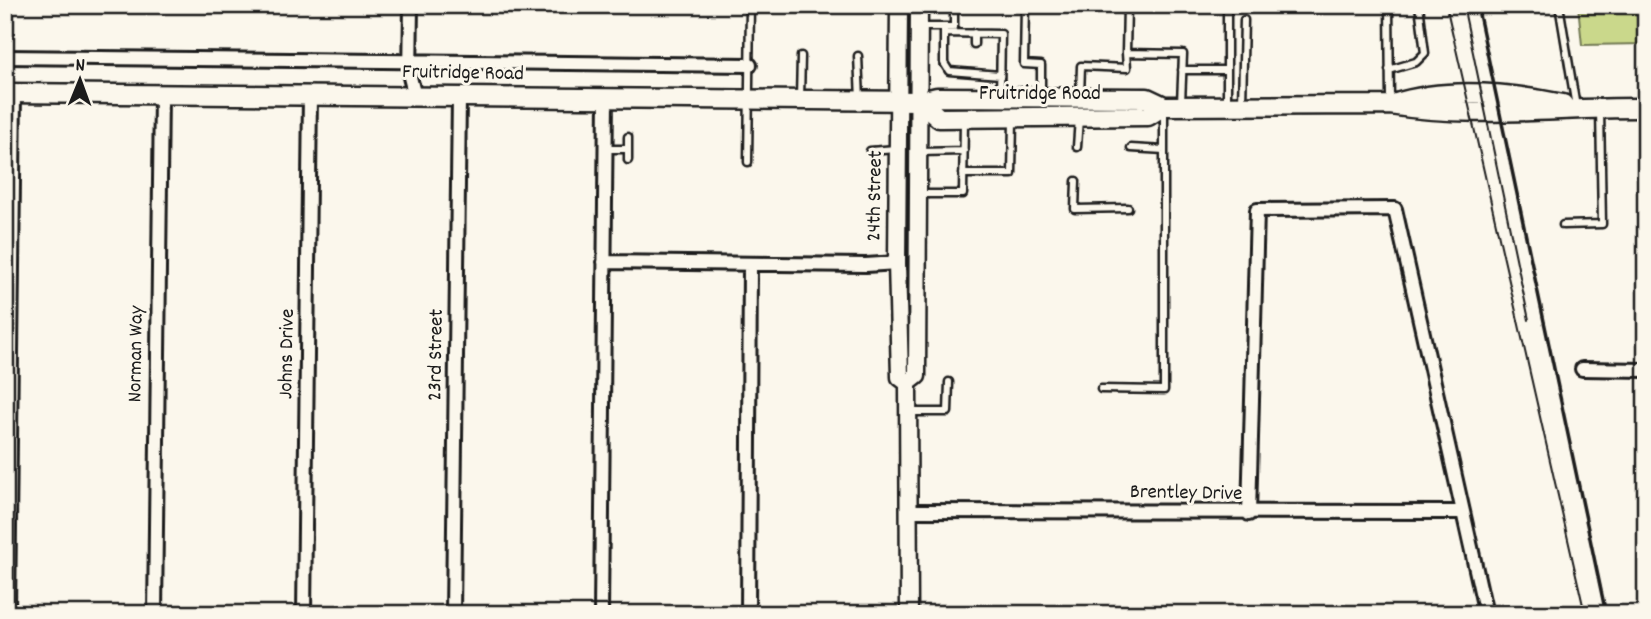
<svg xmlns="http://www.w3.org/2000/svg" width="1651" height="619" font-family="Dekko,sans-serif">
<rect width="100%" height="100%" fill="#fbf7ec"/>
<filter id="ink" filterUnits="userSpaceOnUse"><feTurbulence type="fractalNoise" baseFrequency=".0143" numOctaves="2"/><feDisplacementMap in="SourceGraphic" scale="14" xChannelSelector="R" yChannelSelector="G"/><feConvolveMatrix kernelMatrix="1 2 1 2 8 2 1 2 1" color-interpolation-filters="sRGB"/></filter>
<g filter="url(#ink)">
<path fill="#cad88b" stroke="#737a54" stroke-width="2" d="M1578,5H1646V44L1582,45Z"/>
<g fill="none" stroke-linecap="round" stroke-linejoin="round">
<defs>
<path id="service" d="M1025,5L1024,64L1041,65V94
M1127,5L1126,53L1183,54L1181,103
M1389,5L1390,101
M1559,5L1576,107
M920,27H944V63L949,71L1000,75
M944,27H954V5
M944,33L1001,34L1000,97
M974,44V33
M858,56L860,99
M1182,70H1227V102
M1227,70V8
M1389,70L1416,62L1425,53L1419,5
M1080,97L1081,66L1127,68L1126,53
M800,98L801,56
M1242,104L1244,20
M1077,147L1079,118
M1131,148L1164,150
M606,149H628
M870,151L896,149
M920,152L964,151
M628,160V137
M748,162L750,5
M963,174H1012L1013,120
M1076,181L1075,209L1128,208
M919,194H963L964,120
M1563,225L1602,224L1600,109
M1101,389L1164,390V108
M910,412H948L949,382"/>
<path id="minor" d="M411,5L410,77L415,97
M5,57L750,65
M604,262L866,265L897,263
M1582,369L1646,370
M910,511L1461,512
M1249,514L1257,210L1395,209L1486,614
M8,614L14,93
M155,614L161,94
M304,614L310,95
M453,614L459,97
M601,614L606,98
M748,614L750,265"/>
<path id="tertiary" d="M899,5L897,263L900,377L908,383
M908,383L917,376L919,5
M908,383L909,614"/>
<path id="secondary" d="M5,93L920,101L937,97L1147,98L1164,106L1390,105C1475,119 1560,107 1646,108
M920,101L939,118L1148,116L1164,106
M1393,104C1445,87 1510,93 1563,104"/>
</defs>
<use href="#service" stroke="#1c1c1c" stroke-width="11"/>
<use href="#minor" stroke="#1c1c1c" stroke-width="18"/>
<use href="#tertiary" stroke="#1c1c1c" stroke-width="21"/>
<use href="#secondary" stroke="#1c1c1c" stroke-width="23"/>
<use href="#service" stroke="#fbf7ec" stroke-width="6"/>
<use href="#minor" stroke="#fbf7ec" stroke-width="12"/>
<use href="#tertiary" stroke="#fbf7ec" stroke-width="16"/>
<use href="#secondary" stroke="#fbf7ec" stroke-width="18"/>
<path stroke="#1c1c1c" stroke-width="2" d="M1446,5L1585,614
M1463,5L1529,320"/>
<path stroke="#1c1c1c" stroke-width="3.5" d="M1477,5L1606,614"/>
</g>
</g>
<g text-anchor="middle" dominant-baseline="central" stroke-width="6" stroke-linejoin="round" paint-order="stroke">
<g font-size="21" fill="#1c1c1c" stroke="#fbf7ec">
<text transform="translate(463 74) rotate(1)">Fruitridge Road</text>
<text x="1040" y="95">Fruitridge Road</text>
<text transform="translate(876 196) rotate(-89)">24th Street</text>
<text transform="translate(137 354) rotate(-89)">Norman Way</text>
<text transform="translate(288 354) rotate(-89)">Johns Drive</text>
<text transform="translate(437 355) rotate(-89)">23rd Street</text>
<text transform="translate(1186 494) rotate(1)">Brentley Drive</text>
</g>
</g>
<rect width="1651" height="619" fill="none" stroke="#fbf7ec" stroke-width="28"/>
<rect x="14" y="14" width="1623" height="591" fill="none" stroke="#1c1c1c" stroke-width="2.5" filter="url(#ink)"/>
<g transform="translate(80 80) rotate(1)" stroke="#fbf7ec" stroke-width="5" paint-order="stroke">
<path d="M0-5L12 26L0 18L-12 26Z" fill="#1c1c1c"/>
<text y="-10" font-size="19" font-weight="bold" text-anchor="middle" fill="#1c1c1c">N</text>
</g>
</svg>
